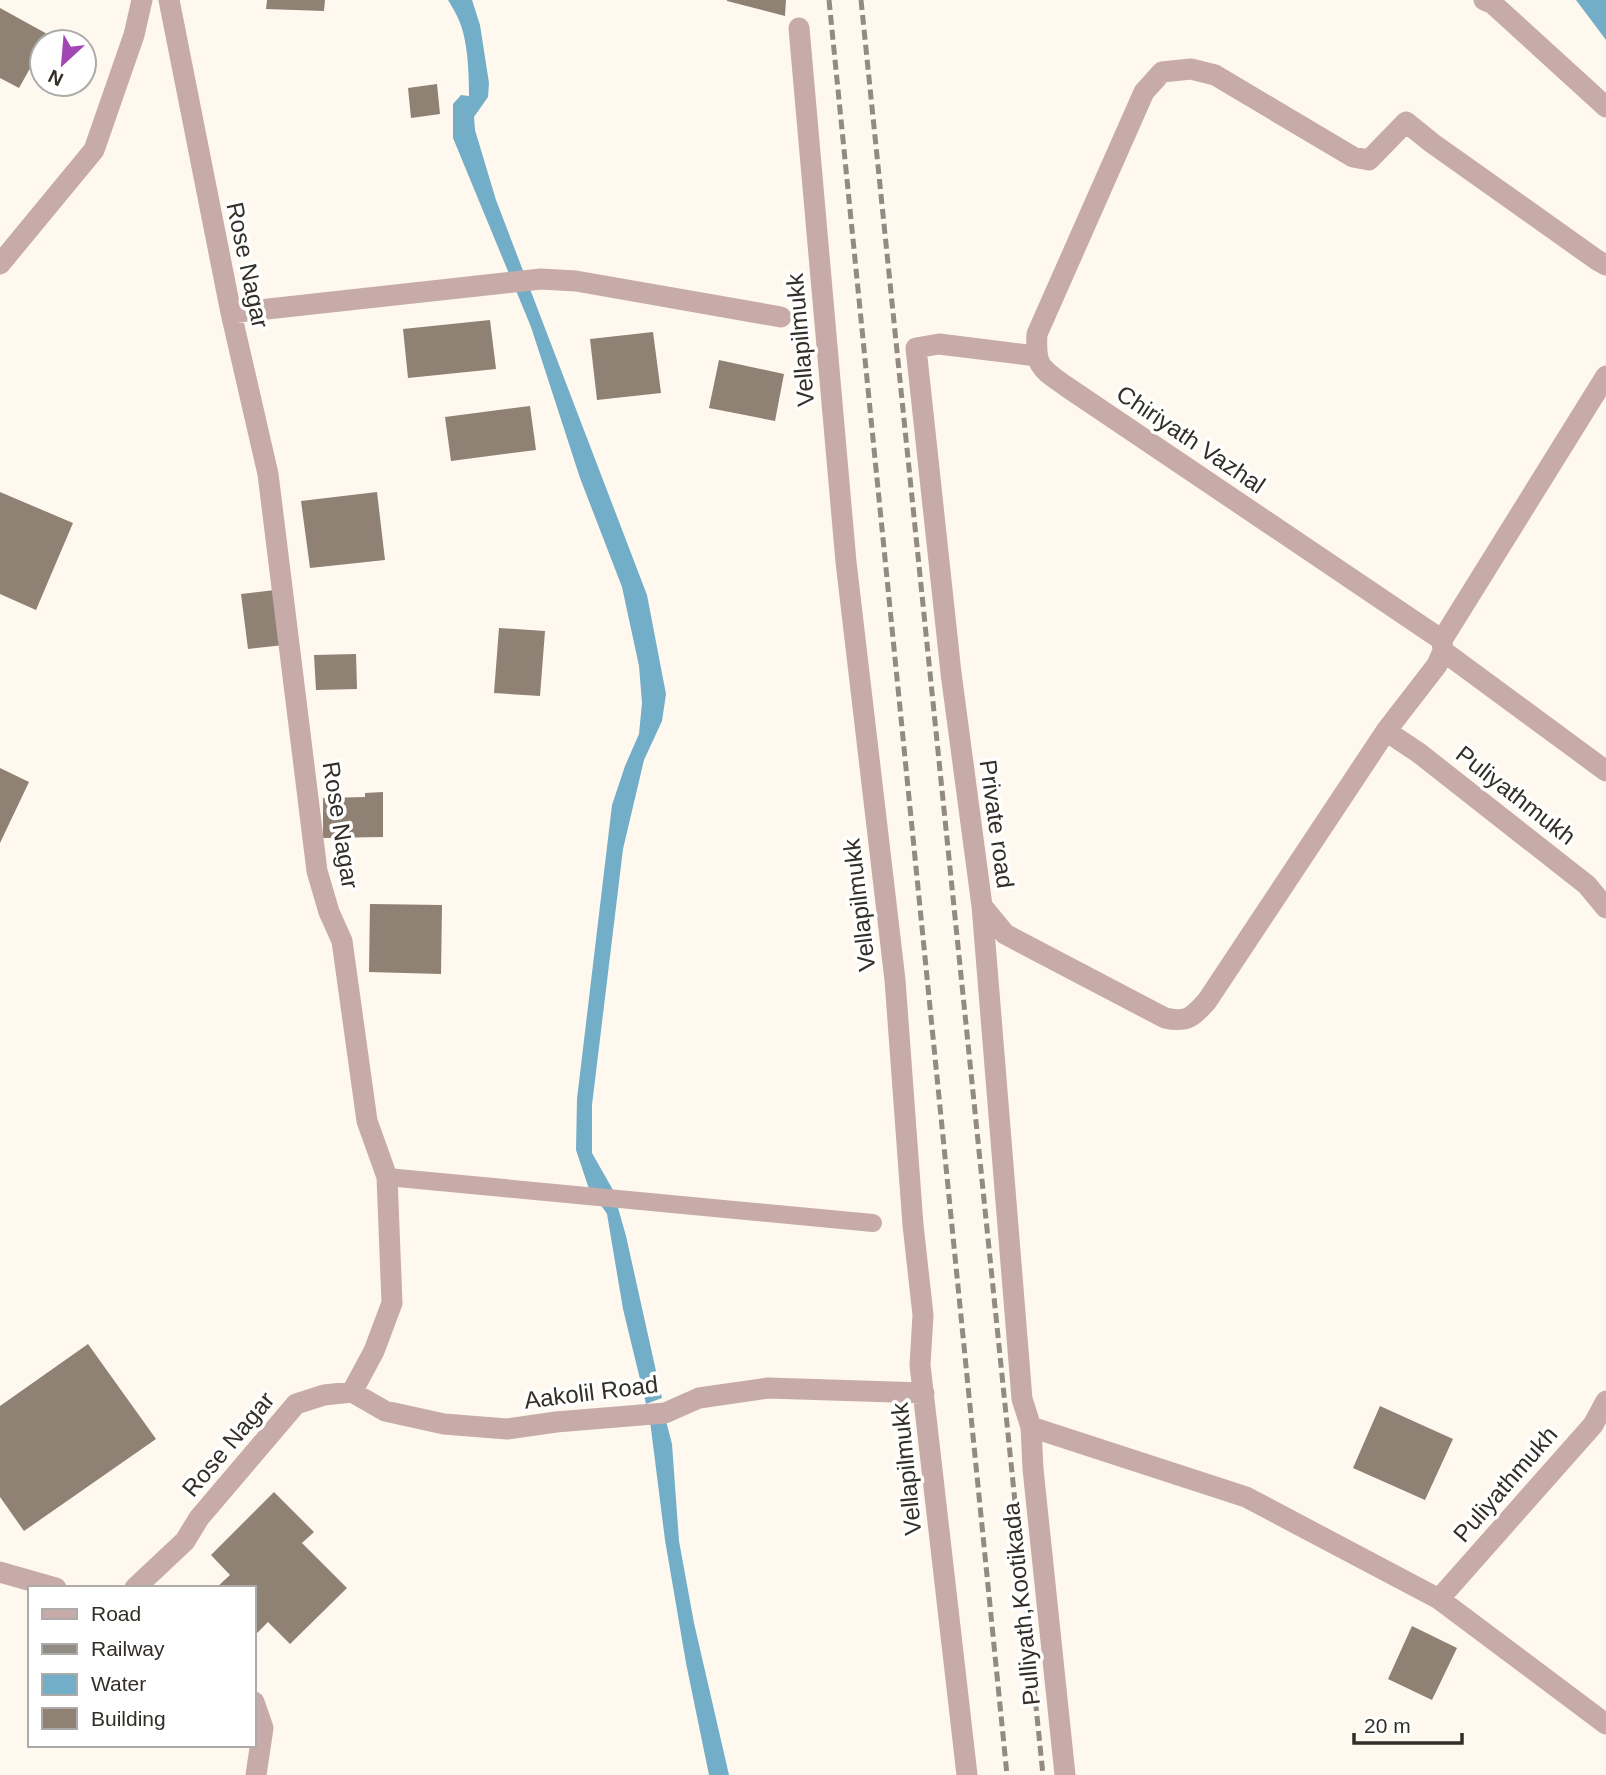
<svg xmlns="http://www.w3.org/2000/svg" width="1606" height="1775" font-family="Arial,sans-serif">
<rect width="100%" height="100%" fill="#fff8ee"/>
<path fill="#73aec9" d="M448,0H472L480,25L489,83L488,97L474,117L475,130L496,200L647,595L666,694L662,721L644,760L623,849L592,1105V1153L613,1190L626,1236L662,1398L646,1404L623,1309L607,1214L588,1186L576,1150L577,1099L612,805L625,766L639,734L642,703L639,666L622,587L580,478L531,327L453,138V104L461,95L469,96C469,76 468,51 463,32C460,20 454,10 448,0Z
M1576,0H1606V40Z
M665,1417L672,1444L679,1541L694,1623L729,1775H709L686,1663L665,1540L650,1421Z"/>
<path fill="#8f8174" d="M267,0H325L324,11L266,9Z
M727,0H786L785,16L727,1Z
M0,8L49,35L45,42H42V47L19,88L0,78Z
M437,84L440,114L411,118L408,88Z
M490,320L496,369L408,378L403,329Z
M653,332L661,393L597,400L590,339Z
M719,360L784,374L775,421L709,408Z
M530,406L536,450L451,461L445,417Z
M0,492L73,523L36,610L0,594Z
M377,492L385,560L310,568L301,501Z
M275,590L284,645L248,649L241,594Z
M499,628L545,631L540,696L494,693Z
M356,654L357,689L316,690L314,655Z
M0,768L29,782L0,843Z
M383,792V837L323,838V798L365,797V793Z
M370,904L442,905L441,974L369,972Z
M88,1344L156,1439L24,1531L0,1497V1406Z
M1380,1406L1453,1439L1425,1500L1353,1468Z
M274,1492L314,1532L302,1543L347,1588L290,1644L268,1622L257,1633L254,1630V1588H216L230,1575L211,1555Z
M1412,1626L1457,1648L1432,1700L1388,1679Z"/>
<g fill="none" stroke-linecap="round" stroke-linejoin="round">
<path stroke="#c7aba9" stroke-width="18" d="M387,1177L873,1223"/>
<path stroke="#c7aba9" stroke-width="21" d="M1484,0L1493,4L1606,107
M799,28L846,562L895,980L913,1225L923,1315L920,1365L967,1775
M0,264L94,150L134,35L142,0
M231,313L541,279L576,281L781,317
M1036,356L939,344L916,348L951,673L982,906L1022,1399L1031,1427L1033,1469L1065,1775
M1442,640L1606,376
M1443,651L1606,771
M1386,731L1419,753L1587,885L1606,908
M982,906L1005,934L1165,1018C1187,1023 1193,1017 1207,1001L1386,731L1437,665L1443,651L1442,640L1067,387C1041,368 1035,368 1037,334L1144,92L1162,72L1191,69L1215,75L1353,157L1369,160L1406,122L1432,143L1597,260L1606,265
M352,1392L385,1411L444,1424L507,1429L556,1422L665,1413L699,1398L768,1388L924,1393
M1031,1427L1246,1497L1439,1599L1606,1724
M0,1572L56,1588
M135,1588L185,1541L199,1518L296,1404L324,1395L352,1392L374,1351L392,1303L387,1177L367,1121L342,941L329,912L317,871L268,474L231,313L169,0
M1439,1599L1593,1425L1606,1401
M254,1702L263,1728L256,1775"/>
<path stroke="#908b83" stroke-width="5" stroke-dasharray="10 5" stroke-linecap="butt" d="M829,0L1007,1775
M861,0L1043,1775"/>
</g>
<g text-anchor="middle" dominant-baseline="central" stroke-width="7" stroke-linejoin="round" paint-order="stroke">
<g font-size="24" fill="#322e28" stroke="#fff">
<text transform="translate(248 265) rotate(78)">Rose Nagar</text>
<text transform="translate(800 340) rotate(-95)">Vellapilmukk</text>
<text transform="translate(1191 439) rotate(34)">Chiriyath Vazhal</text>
<text transform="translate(1516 795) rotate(38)">Puliyathmukh</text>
<text transform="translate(997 824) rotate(82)">Private road</text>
<text transform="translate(341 825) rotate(81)">Rose Nagar</text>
<text transform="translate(859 905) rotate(-97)">Vellapilmukk</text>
<text transform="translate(591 1392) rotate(-7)">Aakolil Road</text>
<text transform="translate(228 1444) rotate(-50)">Rose Nagar</text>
<text transform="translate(906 1469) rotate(-96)">Vellapilmukk</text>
<text transform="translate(1505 1484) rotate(-49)">Puliyathmukh</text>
<text transform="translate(1021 1604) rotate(-96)">Pulliyath,Kootikada</text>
</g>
</g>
<rect x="28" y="1586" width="228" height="161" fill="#ffffff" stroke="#adaba9" stroke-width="2"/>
<rect x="42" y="1609" width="35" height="10" fill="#c7aba9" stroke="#adaba9" stroke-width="2"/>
<text x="91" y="1621" font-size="21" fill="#322e28">Road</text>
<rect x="42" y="1644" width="35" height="10" fill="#908b83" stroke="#adaba9" stroke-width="2"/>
<text x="91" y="1656" font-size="21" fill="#322e28">Railway</text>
<rect x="42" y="1674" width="35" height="21" fill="#73aec9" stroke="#adaba9" stroke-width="2"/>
<text x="91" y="1691" font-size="21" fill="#322e28">Water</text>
<rect x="42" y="1708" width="35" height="21" fill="#8f8174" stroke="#adaba9" stroke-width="2"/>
<text x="91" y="1726" font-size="21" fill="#322e28">Building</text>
<g transform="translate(63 63) rotate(206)"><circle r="33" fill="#ffffff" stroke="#adaba9" stroke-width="2"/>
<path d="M0-5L12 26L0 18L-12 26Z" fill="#a147b3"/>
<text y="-10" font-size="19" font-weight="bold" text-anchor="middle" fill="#322e28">N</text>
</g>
<path d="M1354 1733v10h108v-10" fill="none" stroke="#322e28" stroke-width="3.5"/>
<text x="1364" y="1733" font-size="21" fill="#322e28" stroke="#ffffff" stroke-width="5" paint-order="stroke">20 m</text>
</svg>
